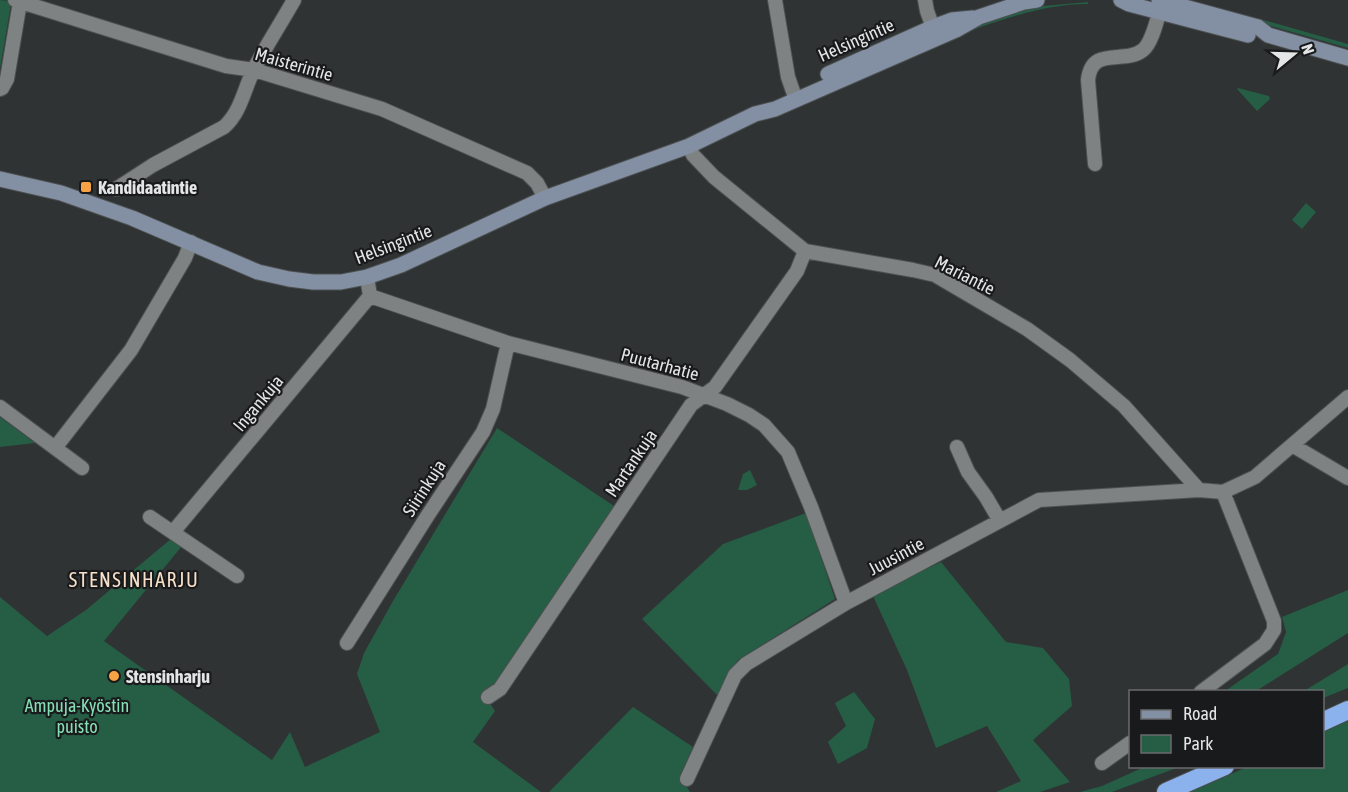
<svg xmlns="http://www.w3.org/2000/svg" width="1348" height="792" font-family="'Asap Condensed',sans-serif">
<rect width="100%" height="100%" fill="#303334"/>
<path fill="#255d45" d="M0,0L10,1L11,4L0,69Z
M1088,2V4C1044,4 1004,19 964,33L963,31L1018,12L1043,6Z
M1260,19L1348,44V48L1260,23Z
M1238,88L1269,96L1270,99L1257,111L1237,89Z
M1306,203L1316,212L1302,229L1292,220Z
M0,417L35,443L0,447Z
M497,428L617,508L499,681L483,693L495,711L473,742L541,792H0V597L47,636L86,610L172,538L182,546L104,641L272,760L290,732L305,767L380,732L357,674L364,653L393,601Z
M750,470L757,485L747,490H738L743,474Z
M806,513L835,599L738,660L729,672L718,696L642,619L723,544Z
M941,562L1006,642L1043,648L1069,679L1072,706L1033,740L1070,782L1040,792H996L1021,781L987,726L936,748L907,670L873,596L896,583Z
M1348,590V633L1256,691H1225L1278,654L1286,632L1282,617Z
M1348,664V688L1323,698L1322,692L1304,691Z
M854,692L875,719L867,748L838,764L828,742L846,726L835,703Z
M633,707L693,747L680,776L690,792H549Z
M1348,721V792H1190L1247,767L1322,766L1323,732Z
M1144,767H1179L1112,792H1080L1102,786Z"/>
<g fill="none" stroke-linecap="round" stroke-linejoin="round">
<defs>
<path id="street" d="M15,0L226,66L254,70L382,109L527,173L537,183L545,198
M775,0L788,77L796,100
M925,0L927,11L936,36
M0,89L2,88L7,79L20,2
M689,146L693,155L714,177L805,251L913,270L935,275L1027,329L1070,360L1124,406L1199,490
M1095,164L1088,80C1092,45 1124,65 1143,50C1153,42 1158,15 1162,3
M116,189L153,165L224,127C241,112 244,89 254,69C266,46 281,23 294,0
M367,277L370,296L508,343L682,387L727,404L749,415L764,425L788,452L811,507L846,603
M0,407L82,468
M1292,445L1348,478
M957,447L968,472L986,497L1000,521
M55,448L131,350L185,258L191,242
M150,517L237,576
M173,532L370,296
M347,643L428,515L483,432L493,409L508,343
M1201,692L1265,644L1274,630V621L1223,492
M488,697L500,689L691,405L715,387L797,271L805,251
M1102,763L1130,743
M687,779L735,675L746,664L846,603L1039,500L1199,490L1223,492L1255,477L1348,397"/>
<path id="secondary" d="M1121,0L1129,4L1248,35
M1159,0L1258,27L1268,35L1348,58
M828,74L933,27L952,20L973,18
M0,179L61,193L132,218L258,272L289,279L313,282H341L367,277L401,265L545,198L689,146L755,114L775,109L956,30L979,17L1024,2L1037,0"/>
<path id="highway" d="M1322,722L1348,710
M1166,792L1225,766"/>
</defs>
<use href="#street" stroke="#4d5051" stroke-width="16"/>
<use href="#secondary" stroke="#4d5051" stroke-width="17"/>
<use href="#highway" stroke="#4d5051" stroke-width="20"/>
<use href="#street" stroke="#7f8283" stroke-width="14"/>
<use href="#secondary" stroke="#8390a3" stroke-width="15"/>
<use href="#highway" stroke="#8cb2ed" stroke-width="18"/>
</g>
<g fill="#f5a345" stroke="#191a1b" stroke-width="2">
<rect x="80" y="181" width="12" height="12" rx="3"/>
<circle cx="114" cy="676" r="6"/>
</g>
<g text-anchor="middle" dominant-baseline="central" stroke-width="4.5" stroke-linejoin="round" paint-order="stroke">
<g font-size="18" fill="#e3e5e6" stroke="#191a1b">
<text transform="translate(856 40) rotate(-24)">Helsingintie</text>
<text transform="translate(294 64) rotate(16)">Maisterintie</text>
<text transform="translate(393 244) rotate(-21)">Helsingintie</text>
<text transform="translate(965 275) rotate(27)">Mariantie</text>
<text transform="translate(660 364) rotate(15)">Puutarhatie</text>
<text transform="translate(258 403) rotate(-50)">Ingankuja</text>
<text transform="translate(631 463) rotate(-56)">Martankuja</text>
<text transform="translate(424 488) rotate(-57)">Siirinkuja</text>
<text transform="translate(896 556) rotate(-28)">Juusintie</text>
</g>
<g font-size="18" font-weight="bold" fill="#e3e5e6" stroke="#191a1b" text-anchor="start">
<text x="98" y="187">Kandidaatintie</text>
<text x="126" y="676">Stensinharju</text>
</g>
<g font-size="18" fill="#86e0b6" stroke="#191a1b">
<text x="77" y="705">Ampuja-Kyöstin<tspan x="77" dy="21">puisto</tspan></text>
</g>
<g font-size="20" letter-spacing="1.5" fill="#f7dfc9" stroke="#191a1b">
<text x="134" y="579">STENSINHARJU</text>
</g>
</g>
<rect x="1129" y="690" width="195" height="78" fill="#191a1b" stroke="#6a6b6c" stroke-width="1.5"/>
<rect x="1141" y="710" width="30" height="9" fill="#8390a3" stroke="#6a6b6c" stroke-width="1.5"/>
<text x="1183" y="720" font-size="18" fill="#e3e5e6">Road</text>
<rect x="1141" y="735" width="30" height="18" fill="#255d45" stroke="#6a6b6c" stroke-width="1.5"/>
<text x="1183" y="750" font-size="18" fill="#e3e5e6">Park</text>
<g transform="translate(1294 54) rotate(71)" stroke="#191a1b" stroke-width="4.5" paint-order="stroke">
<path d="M0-4.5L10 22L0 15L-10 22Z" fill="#e3e5e6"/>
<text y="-9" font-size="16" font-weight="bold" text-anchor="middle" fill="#e3e5e6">N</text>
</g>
</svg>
